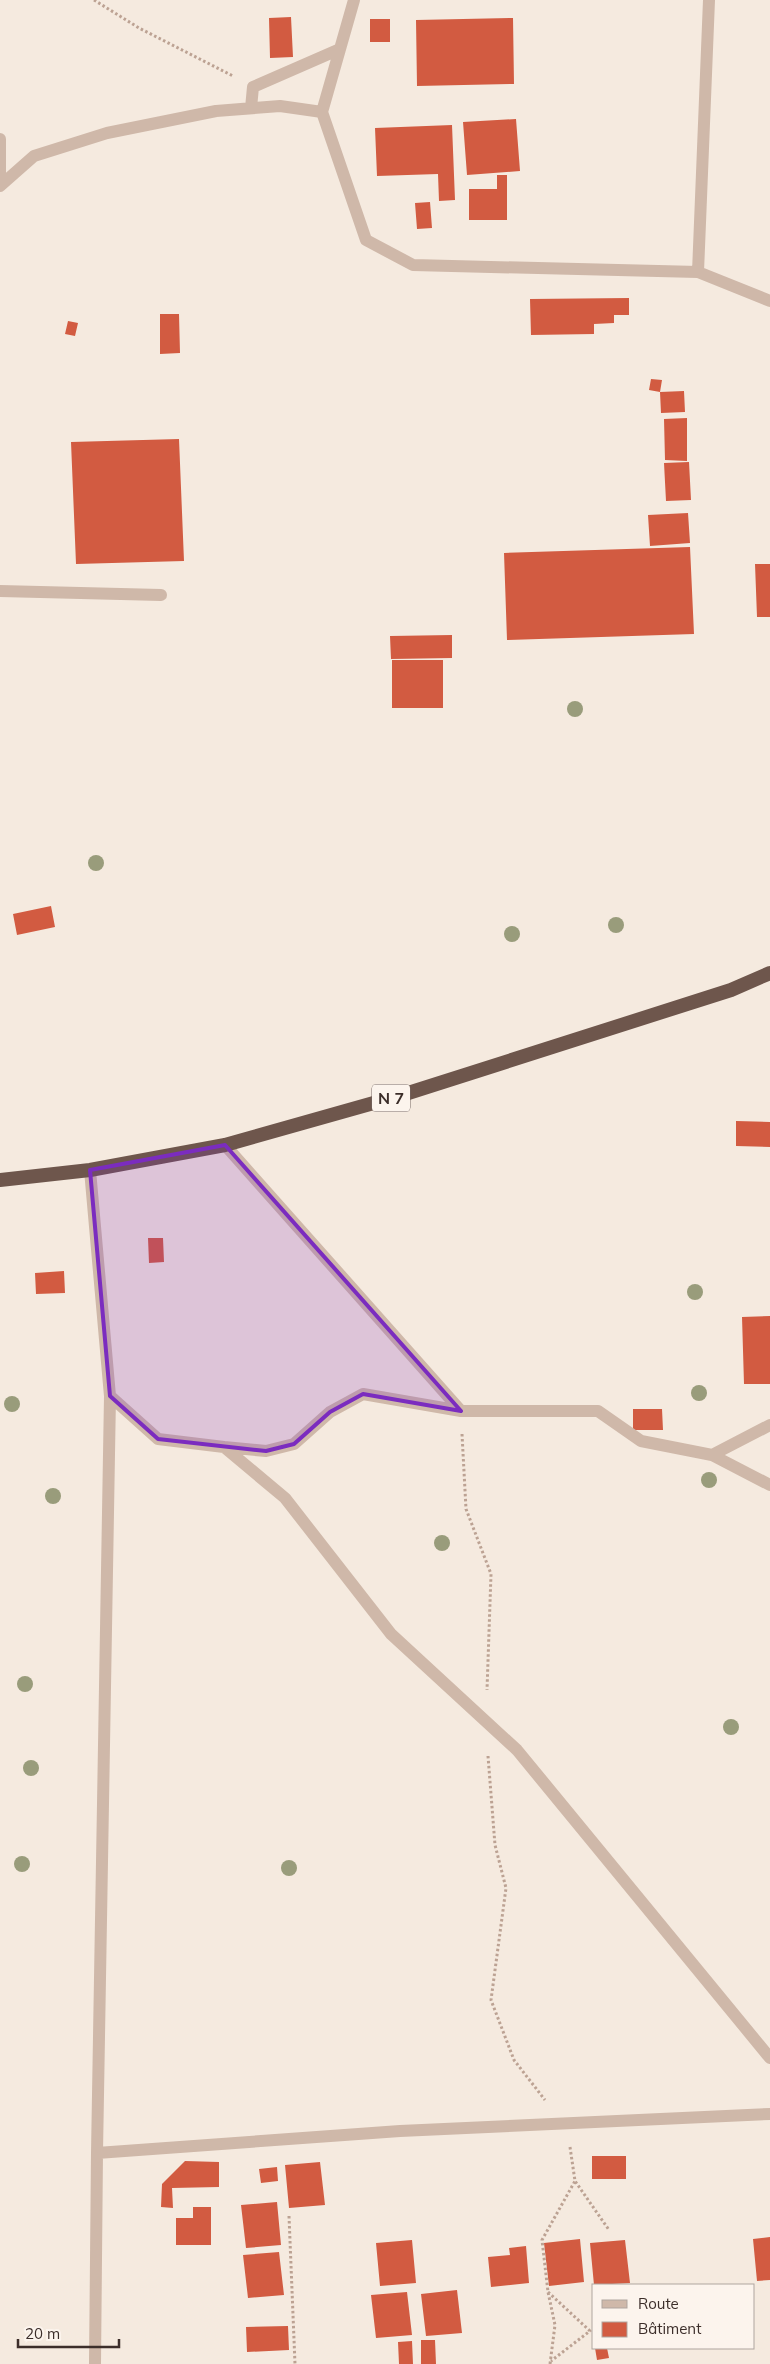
<svg xmlns="http://www.w3.org/2000/svg" width="770" height="2364" font-family="Mulish,sans-serif">
<rect width="100%" height="100%" fill="#f5eadf"/>
<path fill="#d25b41" d="M291,17L293,57L270,58L269,18Z
M513,18L514,84L417,86L416,20Z
M370,19H390V42H370Z
M516,119L520,171L467,175L463,122Z
M452,125L455,200L439,201L438,174L377,176L375,128Z
M497,175H507V220H469V189H497Z
M430,202L432,228L417,229L415,203Z
M629,298V315H614V323L594,324V334L531,335L530,299Z
M160,314H179L180,353L160,354Z
M68,321L78,323L75,336L65,334Z
M651,379L662,380L660,392L649,390Z
M684,391L685,412L661,413L660,392Z
M687,418V461L665,460L664,419Z
M179,439L184,561L76,564L71,442Z
M689,462L691,500L666,501L664,463Z
M688,513L690,543L650,546L648,515Z
M690,547L694,634L507,640L504,553Z
M755,564H770V617H757Z
M452,635V658L391,659L390,636Z
M392,660H443V708H392Z
M51,906L55,927L17,935L13,914Z
M736,1121L770,1122V1147L736,1146Z
M148,1238H163L164,1262L149,1263Z
M64,1271L65,1293L36,1294L35,1273Z
M770,1316V1384H744L742,1317Z
M633,1409H662L663,1430H633Z
M592,2156H626V2179H592Z
M185,2161L219,2162V2187L172,2188L173,2208L161,2207L162,2184Z
M320,2162L325,2205L289,2208L285,2165Z
M277,2167L278,2181L261,2183L259,2169Z
M277,2202L281,2245L246,2248L241,2205Z
M193,2207H211V2245H176V2218H193Z
M770,2237V2280L757,2281L753,2239Z
M580,2239L584,2282L549,2286L544,2243Z
M412,2240L416,2283L380,2286L376,2243Z
M625,2240L630,2283L594,2285L590,2243Z
M526,2246L529,2283L491,2287L488,2257L510,2255L509,2248Z
M279,2252L284,2295L248,2298L243,2255Z
M457,2290L462,2333L426,2336L421,2294Z
M407,2292L412,2335L376,2338L371,2295Z
M288,2326L289,2350L247,2352L246,2327Z
M421,2340H435L436,2364H421Z
M412,2341L413,2364H399L398,2342Z
M595,2348H607L609,2358L597,2360Z"/>
<g fill="none" stroke-linecap="round" stroke-linejoin="round">
<path stroke="#bca293" stroke-width="3" stroke-dasharray="2.5 2.5" stroke-linecap="butt" d="M94,0L139,28L233,76
M462,1434L466,1509L491,1574L487,1690
M488,1756L495,1845L506,1888L491,2000L514,2060L545,2100
M570,2147L575,2181L609,2230
M289,2216L295,2364
M548,2292L590,2331L551,2361
M550,2364L555,2325L548,2292L542,2240L575,2181"/>
<path stroke="#cfb8a9" stroke-width="12" d="M251,108L253,87L340,49
M322,112L354,0
M0,139V185
M0,186L34,156L107,133L216,111L280,106L322,112L366,240L413,265L698,272L709,0
M698,272L770,301
M0,591L161,595
M225,1145L461,1411
M90,1170L110,1396L97,2153L95,2364
M110,1396L158,1439L224,1447L285,1498L391,1634L517,1750L770,2058
M224,1447L266,1451L294,1444L330,1412L363,1394L461,1411H598L641,1441L712,1455L770,1485
M712,1455L770,1425
M97,2153L400,2131L770,2114"/>
<path stroke="#6e564c" stroke-width="14" d="M0,1180L90,1170L225,1145L402,1095L731,990L770,973"/>
</g>
<g fill="#999c7b">
<circle cx="575" cy="709" r="8"/>
<circle cx="96" cy="863" r="8"/>
<circle cx="616" cy="925" r="8"/>
<circle cx="512" cy="934" r="8"/>
<circle cx="695" cy="1292" r="8"/>
<circle cx="699" cy="1393" r="8"/>
<circle cx="12" cy="1404" r="8"/>
<circle cx="709" cy="1480" r="8"/>
<circle cx="53" cy="1496" r="8"/>
<circle cx="442" cy="1543" r="8"/>
<circle cx="25" cy="1684" r="8"/>
<circle cx="731" cy="1727" r="8"/>
<circle cx="31" cy="1768" r="8"/>
<circle cx="22" cy="1864" r="8"/>
<circle cx="289" cy="1868" r="8"/>
</g>
<path fill="#7b2cbf" fill-opacity="0.2" stroke="#7b2cbf" stroke-width="4" stroke-linejoin="round" d="M225,1145L461,1411L363,1394L330,1412L294,1444L266,1451L158,1439L110,1396L90,1170Z"/>
<g text-anchor="middle" dominant-baseline="central" stroke-width="5" stroke-linejoin="round" paint-order="stroke">
<rect fill="#fcf4ed" stroke="#766964" stroke-width="1" x="372" y="1084.5" width="38" height="27" rx="4"/>
<g font-size="16" font-weight="bold" fill="#3c2e2a">
<text x="391" y="1098">N 7</text>
</g>
</g>
<rect x="592" y="2284" width="162" height="65" fill="#fcf4ed" stroke="#afa59f"/>
<rect x="602" y="2300" width="25" height="8" fill="#cfb8a9" stroke="#afa59f"/>
<text x="638" y="2309" font-size="15" fill="#3c2e2a">Route</text>
<rect x="602" y="2322" width="25" height="15" fill="#d25b41" stroke="#afa59f"/>
<text x="638" y="2334" font-size="15" fill="#3c2e2a">Bâtiment</text>
<path d="M18 2339v8h101v-8" fill="none" stroke="#3c2e2a" stroke-width="2.5"/>
<text x="25" y="2339" font-size="15" fill="#3c2e2a" stroke="#fcf4ed" stroke-width="4" paint-order="stroke">20 m</text>
</svg>
